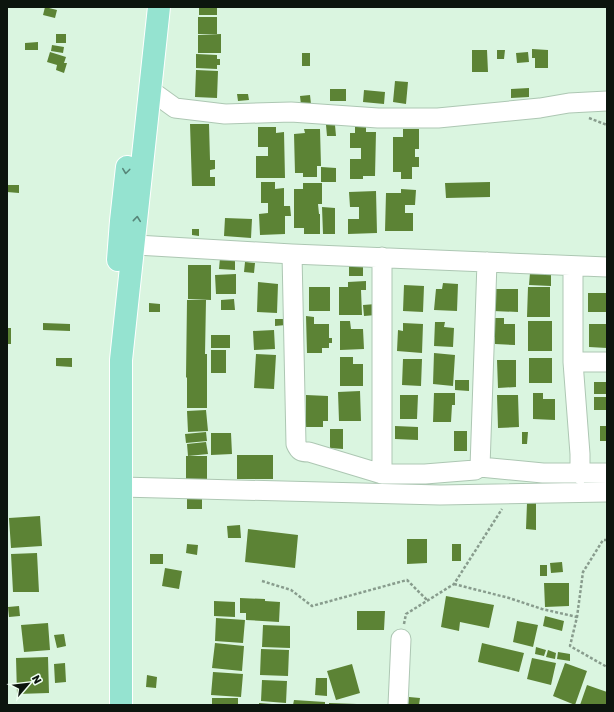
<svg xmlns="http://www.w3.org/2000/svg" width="614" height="712" font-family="Rubik,sans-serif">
<rect width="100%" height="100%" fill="#daf5e0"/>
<path fill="#5c8335" d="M45,7L57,10L55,18L43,15Z
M199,7H217V15H199Z
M198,17H217V34H198Z
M56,34H66V43H56Z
M221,34V53H198V35Z
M38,42V50H25V43Z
M52,45L64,47L63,53L51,51Z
M532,49L548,50V68H535V58H532Z
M472,50H487L488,72H472Z
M497,50H505L504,59H497Z
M50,52L66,57L64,63H67L64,73L56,70L57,65L47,62Z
M528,52L529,62L517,63L516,53Z
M302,53H310V66H302Z
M196,54L217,55V59H220V65H217V69L196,68Z
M196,70L218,71L217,98L195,97Z
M395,81L408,82L406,104L393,102Z
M529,88V97L511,98V89Z
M330,89H346V101H330Z
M364,90L385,92L384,104L363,102Z
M237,94H248L249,100L238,101Z
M310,95L311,104L301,105L300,96Z
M190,124H209L210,160H215V169L210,170V177H215V186H192Z
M326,125H335L336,136H327Z
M258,127H276V133L284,132L285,178H256V156H268V147H258Z
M355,127H366V132H376L375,176H363V179H350V159H361V148H350V133H355Z
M304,129H320L321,166H317V177H303V173H295L294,134L305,133Z
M403,129H419V149H415V157H419V167H412V179H401V172H393V137H403Z
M321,167L336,168V182H321Z
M261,182H275V189L284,188V206H290L291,216H285V234L260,235L259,214L268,213V203H261Z
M490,182V197L446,198L445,183Z
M303,183H322V204H318L319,214H320V234H304V228H294V189H303Z
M7,185H19V193L7,192Z
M401,189L416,190L415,205H405V213H413V231H385L386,193H401Z
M376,191L377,233L348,234V219H359V207H350L349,192Z
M322,207L335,208V234H323Z
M225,218L252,219L251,238L224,236Z
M192,229H199V236L192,235Z
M220,258H235V270L219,269Z
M245,262L255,263L254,273L244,272Z
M188,265H211V300L188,299Z
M349,265H363V276H349Z
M530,273L551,274V286L529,285Z
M236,274V294H216L215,275Z
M366,281V290H361L362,315H339V287H348V282Z
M258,282L278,284L277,313L257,312Z
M443,283L458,284L457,311L434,310L436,289H442Z
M404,285L424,286L423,312L403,311Z
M309,287H330V311H309Z
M528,287H550V317H527Z
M493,289H518V312L493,311Z
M588,293H607V312H588Z
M234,299L235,310H221V300Z
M187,300H206L205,354H207V408H187V378L186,377Z
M149,303L160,304V312H149Z
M376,304V315L364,316L363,305Z
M306,316L314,317V324H329V338H332V343H329V348H322V353H307Z
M488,318H504V324H515V345L495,344V337H488Z
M275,319H286V325L275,326Z
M340,321H350L351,329H363L364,349L340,350Z
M528,321H552V351H528Z
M435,322H445L444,327L454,328L453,347L434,346Z
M43,323L70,324V331L43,330Z
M403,323L423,324L422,353L397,351L398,330L403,331Z
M589,324H607V348L589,347Z
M7,328H11V344H7Z
M274,330L275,349L254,350L253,331Z
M211,335H230V348H211Z
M211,350H226V373H211Z
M434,353L455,355L453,386L433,384Z
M256,354L276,355L274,389L254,388Z
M340,357H353V364H363V386H340Z
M56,358H72V367L56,366Z
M529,358H552V383H529Z
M403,359H422L421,386L402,385Z
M497,360H516V387L498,388Z
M455,380H469V391L455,390Z
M594,382H607V394H594Z
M360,391L361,421H339L338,392Z
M434,393H455V405H452L451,422H433Z
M533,393H543V399H555V420L533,419Z
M306,395L328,396V421H323V427H306Z
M400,395H418L417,419H400Z
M497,395H518L519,427L498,428Z
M594,397H607V410H594Z
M206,410L208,431L188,432L187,411Z
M395,426L418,427V440L395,439Z
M600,426H607V441H600Z
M330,429H343V449L330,448Z
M454,431H467V451H454Z
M206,432L207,441L186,443L185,434Z
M522,432H528L527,444H522Z
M211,433H231L232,454L211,455Z
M206,442L208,454L188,456L187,444Z
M237,455H273V479H237Z
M186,456H207V481H186Z
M187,499H202V509H187Z
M527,503H536V530L526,529Z
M40,516L42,546L11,548L9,518Z
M240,525L241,538H228L227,526Z
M248,529L298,535L295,568L245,562Z
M407,539H427V563L407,564Z
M187,544L198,545L197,555L186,553Z
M452,544H461V561H452Z
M37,553L39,592H13L11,554Z
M150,554H163V564H150Z
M562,562L563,572L551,573L550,563Z
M540,565H547V576H540Z
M165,568L182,571L179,589L162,586Z
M544,583H569V606L545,607Z
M446,596L494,605L489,628L460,622L459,631L441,627Z
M240,598L265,599V601L280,602L279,622L246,620V613H240Z
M214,601L235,602V617L214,616Z
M19,606L20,616L9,617L8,607Z
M357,611H385L384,630H357Z
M545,616L564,621L562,631L543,626Z
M216,618L245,620L243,643L215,641Z
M517,621L538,625L533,647L513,642Z
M48,623L50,650L24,652L21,625Z
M263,625L290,626V648L262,647Z
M64,634L66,646L57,648L54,635Z
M215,643L244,646L242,671L212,668Z
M482,643L524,653L519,672L478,662Z
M536,647L546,650L544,656L535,654Z
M261,649L289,650L288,676L260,675Z
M548,650L556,653L555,659L546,657Z
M558,652L570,654V661L557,659Z
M48,657L49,693L17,694L16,658Z
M532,658L556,663L551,685L527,679Z
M65,663L66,682L55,683L54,664Z
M565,663L587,671L575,705L553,696Z
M352,664L360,693L336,700L327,671Z
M213,672L243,674L241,697L211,695Z
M147,675L157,677L156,688L146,687Z
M316,678H327V696L315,695Z
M262,680L287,681L286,703L261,701Z
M587,685L607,692V705H580Z
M409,697L420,698L419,705H408Z
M212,698H238V705H212Z
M294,700L325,702V705H293Z
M259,703L272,704V705H259Z
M329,703L357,704V705H329Z"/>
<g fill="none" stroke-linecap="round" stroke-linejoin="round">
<defs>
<path id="minor" d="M150,90L175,108L225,114L291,112L378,118H438L540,108L569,103L607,101
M119,244L292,254L607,267
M292,254L296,444C299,451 301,452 309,452L382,474H425L475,470L480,467L487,262
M573,266V362L580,454V474
M573,362H607
M480,467L543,473H607
M382,474V257
M121,487L440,495L607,492
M398,705L401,639"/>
<path id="major" d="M118,260L121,221L127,167
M121,705V360L159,7"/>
</defs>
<use href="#minor" stroke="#adc7b3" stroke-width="21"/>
<use href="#major" stroke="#fff" stroke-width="24"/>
<path stroke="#889c8d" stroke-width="2.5" stroke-dasharray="3 2" stroke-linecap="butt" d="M589,118L607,125
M607,540H603L583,572L577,617L570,646L607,667
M262,581L291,590L312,606L407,580L428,601
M454,584L509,598L542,609L577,617
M404,624L406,614L454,584L502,509"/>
<use href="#minor" stroke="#fff" stroke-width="19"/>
<use href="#major" stroke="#95e3d0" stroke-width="22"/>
</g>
<defs><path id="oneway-chevron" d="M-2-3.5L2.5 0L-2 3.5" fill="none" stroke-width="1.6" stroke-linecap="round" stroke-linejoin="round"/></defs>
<g stroke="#578679">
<use href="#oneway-chevron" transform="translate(126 171) rotate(97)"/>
<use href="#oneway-chevron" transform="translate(137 219) rotate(-84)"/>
</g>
<rect width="614" height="712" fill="none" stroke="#0c150e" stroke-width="16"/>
<g transform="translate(28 684) rotate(62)" stroke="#effff2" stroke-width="3" paint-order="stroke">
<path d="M0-3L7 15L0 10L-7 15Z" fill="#0c150e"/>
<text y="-6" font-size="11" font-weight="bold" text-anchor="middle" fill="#0c150e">N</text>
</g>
</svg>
